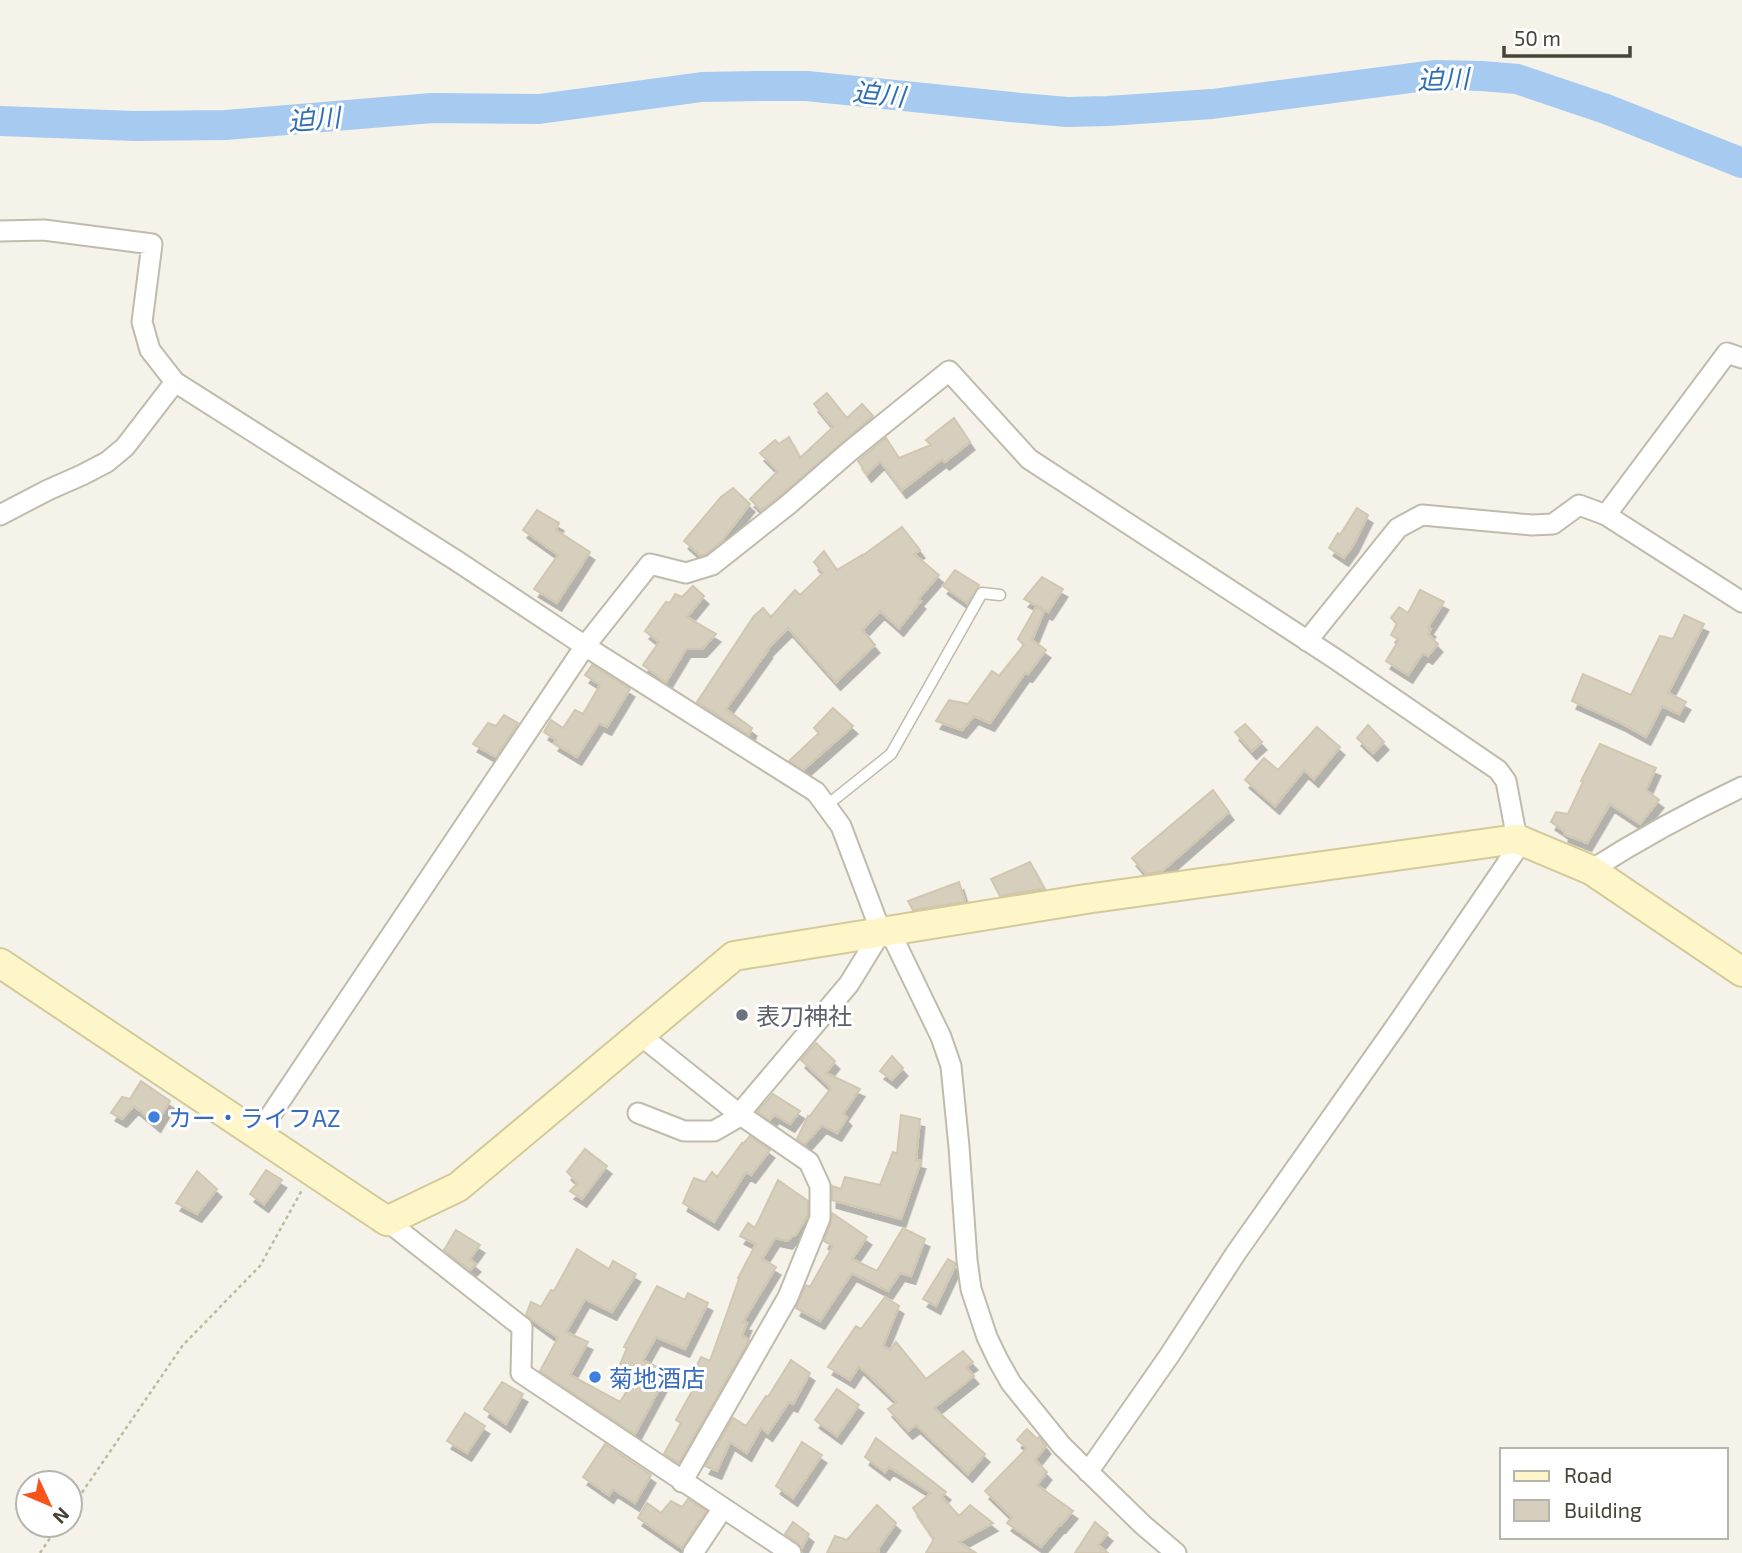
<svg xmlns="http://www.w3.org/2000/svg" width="1742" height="1553" font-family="'Exo 2','Noto Sans JP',sans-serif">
<defs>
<filter id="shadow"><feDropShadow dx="4.5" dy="8" stdDeviation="0" flood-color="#0004"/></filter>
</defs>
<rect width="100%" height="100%" fill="#f4f2e9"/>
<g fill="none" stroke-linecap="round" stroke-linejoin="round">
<path stroke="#a6caf0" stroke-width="30" d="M0,121L135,126L226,125L432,108L539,109L702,87L757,86H807L1011,107L1067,112L1108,111L1212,104L1434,75L1482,76L1517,79L1606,109L1742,163"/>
</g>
<path fill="#d6cfbe" stroke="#d1c7b1" stroke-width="2" filter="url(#shadow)" d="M827,393L847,418L862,404L873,416L781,495L761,510L750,499L778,471L760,453L775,440L779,444L789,437L800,458L833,427L814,404Z
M954,418L970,442L945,462L942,459L902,490L880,461L867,474L858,461L886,438L899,458L931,445L926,440Z
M733,488L750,504L720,543L706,554L701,556L684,541L721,497Z
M1357,508L1368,515L1354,544L1344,558L1329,548L1338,533L1340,535Z
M537,510L559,523L556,530L590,552L557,603L534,589L558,555L523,530Z
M902,527L920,550L914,554L939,575L918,599L921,601L899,628L880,611L862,630L875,645L836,682L788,628L767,649L768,650L726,709L752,728L749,735L697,702L754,616L763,608L771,617L795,590L800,595L823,573L814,562L824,551L837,570L862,555V556Z
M955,570L979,585L967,603L943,586Z
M1042,577L1063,589L1048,612L1024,599Z
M693,586L704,596L687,617L716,634L702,649H686L666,682L643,665L659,642L645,631L666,602L670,603L675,594L682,597Z
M1420,590L1444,602L1428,627L1431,629L1428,634L1438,644L1428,656L1423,653L1408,675L1386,661L1399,640L1391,635L1397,624L1391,618L1399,607L1408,613Z
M1036,607L1044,611L1032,640L1046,650L1028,674L1025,673L990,723L974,716L962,730L936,721L949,700L968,704L992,671L999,676L1024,645L1018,639Z
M1684,615L1704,624L1668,693L1686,702L1679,714L1662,706L1646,737L1619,722L1572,701L1583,674L1631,695L1660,636L1673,639Z
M592,665L630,689L607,727L599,723L577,757L554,743L556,740L544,732L551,720L563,728L575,710L583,714L600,685L585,675Z
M833,708L853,726L803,770L789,761L819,733L814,728Z
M504,715L518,723L496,757L473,744L488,723L496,726Z
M1245,724L1262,742L1252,751L1235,732Z
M1368,725L1384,742L1373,753L1357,738Z
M1317,727L1340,747L1314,779L1304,770L1275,806L1245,780L1264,758L1278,770Z
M1600,744L1656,768L1646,790L1659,800L1640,824L1610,804L1587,843L1564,834V831L1551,822L1556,812L1568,814L1583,782L1581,781Z
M1213,790L1229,812L1161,872L1146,874L1132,858Z
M1030,862L1044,888L1000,896L991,879Z
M959,882L965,902L913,910L908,901Z
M816,1043L835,1061L826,1073L860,1089L843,1114L847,1118L837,1133L822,1125L805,1144L797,1139L808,1116L809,1117L831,1088L801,1060Z
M892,1056L903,1068L892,1080L880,1071Z
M141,1081L170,1101L156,1124L134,1106L122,1119L111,1113L122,1097L130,1099Z
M773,1094L800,1111L790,1124L775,1115L769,1120L757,1112Z
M901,1115L920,1119L916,1160L921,1161L901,1219L832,1200V1186L841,1189L845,1177L880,1185L893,1152L897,1154Z
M750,1136L770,1150L751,1175L746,1172L714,1222L683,1203L694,1178L705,1182L712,1172L717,1177L742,1143L743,1144Z
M585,1149L607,1166L582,1199L570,1191L578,1183L567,1172Z
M266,1170L282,1180L264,1204L250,1194Z
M197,1171L217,1189L197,1214L176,1203Z
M778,1180L808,1201V1215L795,1236H792L788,1241L775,1238L762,1259L776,1267L743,1322L747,1323L742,1335L749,1340L679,1463L664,1454L681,1423L676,1420L695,1386L688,1383L701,1357L710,1361L739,1279L738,1278L756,1244L740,1236L748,1223L755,1228Z
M832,1213L867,1237L852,1259L877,1271L903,1228L925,1239L911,1276L900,1273L888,1291L852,1273L820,1321L796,1308L806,1285L810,1287L833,1246L824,1241L831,1223Z
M456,1230L480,1245L470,1259L476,1264L470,1270L444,1250Z
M577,1249L609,1269L613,1261L636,1274L612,1312L585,1299L566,1332L588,1342L570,1375L620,1402L634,1379L619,1367L627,1348L624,1347L657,1286L685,1300L688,1293L708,1303L685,1349L656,1337L643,1360L668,1373L635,1434L540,1371L558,1338L526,1315L531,1302L541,1307L551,1290L554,1291Z
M948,1259L955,1263V1266L936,1306L923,1299Z
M885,1297L899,1306L883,1346L890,1350L896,1342L926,1379L963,1351L973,1362L966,1367L974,1376L934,1408L985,1454L968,1474L916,1425L908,1431L888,1409L897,1402L859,1366L850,1380L828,1367L856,1326L861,1329Z
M791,1360L810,1373L793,1404L789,1402L768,1433L761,1428L747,1453L730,1442L717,1471L705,1466L733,1418L746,1426L766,1396L768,1397Z
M502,1382L523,1394L506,1424L484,1409Z
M837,1389L859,1405L837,1436L815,1420Z
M465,1413L485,1426L467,1453L447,1441Z
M1027,1429L1037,1439L1039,1437L1046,1446L1035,1460L1047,1472L1037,1485L1073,1511L1061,1525L1060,1524L1041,1547L1007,1523L1012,1517L985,1491L1027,1448L1017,1440Z
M876,1438L946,1492L942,1497L959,1516L970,1505L993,1523L959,1542L976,1553H926L934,1539L913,1508L931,1493L889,1467L885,1472L865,1457Z
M802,1442L822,1455L793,1498L776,1486Z
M605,1444L651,1475L635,1503L613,1489L609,1495L583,1477Z
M688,1499L706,1511L682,1548L638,1518L647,1503L661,1513L671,1501L682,1507Z
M877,1505L896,1523L878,1549L879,1553H827L835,1536L847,1540Z
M793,1522L809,1534L802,1548L798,1543L785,1534Z
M1095,1522L1108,1533L1098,1545L1108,1553H1075Z"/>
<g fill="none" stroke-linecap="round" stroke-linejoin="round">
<defs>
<path id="lane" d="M826,806L891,754L982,593L1000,595"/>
<path id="street" d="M0,231L44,230L152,244L142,322L150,350L175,382L457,561L585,646L816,792L841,826L881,932L849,984L735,1119L714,1131H684L638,1113
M0,515L48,490L82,475L107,462L125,447L175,382
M1606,515L1727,353L1742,358
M1307,641L1398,528L1422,515L1532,525L1553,524L1579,505L1606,515L1742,602
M1591,870C1641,838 1689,812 1742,787
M881,932L894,940L941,1037L951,1066L959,1147L967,1260L971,1289L987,1337L998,1360L1011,1383L1062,1446L1143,1525L1176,1553
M640,1035L739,1114L809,1162L820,1186V1218L788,1297L682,1482
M258,1134L585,646L650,564L686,573L712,565L789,504L850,451L949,371L1029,459L1337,660L1498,770L1506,781L1517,839L1516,850L1398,1023L1236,1253L1169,1356L1088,1472
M387,1221L522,1327L521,1373L791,1553
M693,1553L723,1508"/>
<path id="secondary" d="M0,963L387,1221L458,1187L734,956L1086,899L1517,839L1591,870L1742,972"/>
</defs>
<use href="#lane" stroke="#c0bbab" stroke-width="13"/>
<use href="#street" stroke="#c0bbab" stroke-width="23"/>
<use href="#secondary" stroke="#d4ca99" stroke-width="32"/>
<path stroke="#c1b89c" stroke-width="2.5" stroke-dasharray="3.5 3.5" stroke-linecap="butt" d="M70,1510L183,1345L260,1266L302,1190
M40,1553L59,1525"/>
<use href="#lane" stroke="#fff" stroke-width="10"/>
<use href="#street" stroke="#fff" stroke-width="19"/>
<use href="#secondary" stroke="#fef6c9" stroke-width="28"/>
</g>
<circle fill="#6b7280" stroke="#fff" stroke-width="2.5" cx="742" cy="1015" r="7"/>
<g fill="#3f7fe0" stroke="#fff" stroke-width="2.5">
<circle cx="154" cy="1117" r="7"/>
<circle cx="595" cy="1377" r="7"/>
</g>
<g text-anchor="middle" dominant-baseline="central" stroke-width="6" stroke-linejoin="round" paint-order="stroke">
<g font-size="24" fill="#5b616d" stroke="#fff" text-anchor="start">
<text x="756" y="1015">表刀神社</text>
</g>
<g font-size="24" fill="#366cbe" stroke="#fff" text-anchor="start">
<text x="168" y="1117">カー・ライフAZ</text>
<text x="609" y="1377">菊地酒店</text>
</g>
<g font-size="26" font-style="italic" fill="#306fb4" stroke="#fff">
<text transform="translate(1443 78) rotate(-2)">迫川</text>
<text transform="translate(879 93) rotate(6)">迫川</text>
<text transform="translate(314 118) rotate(-5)">迫川</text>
</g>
</g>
<rect x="1500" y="1448" width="228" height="91" fill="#ffffff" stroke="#b6b4af" stroke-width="2"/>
<rect x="1514" y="1471" width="35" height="10" fill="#fef6c9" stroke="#b6b4af" stroke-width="2"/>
<text x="1564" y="1483" font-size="21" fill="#484337">Road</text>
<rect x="1514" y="1500" width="35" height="21" fill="#d6cfbe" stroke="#b6b4af" stroke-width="2"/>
<text x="1564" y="1518" font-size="21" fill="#484337">Building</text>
<g transform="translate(49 1504) rotate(134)"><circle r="33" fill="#ffffff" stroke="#b6b4af" stroke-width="2"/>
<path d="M0-5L12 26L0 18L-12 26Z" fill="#f8531b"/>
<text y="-10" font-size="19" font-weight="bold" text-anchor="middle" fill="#484337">N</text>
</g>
<path d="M1504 46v10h126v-10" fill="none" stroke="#484337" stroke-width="3.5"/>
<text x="1514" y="46" font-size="21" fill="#484337" stroke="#ffffff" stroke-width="5" paint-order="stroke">50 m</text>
</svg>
